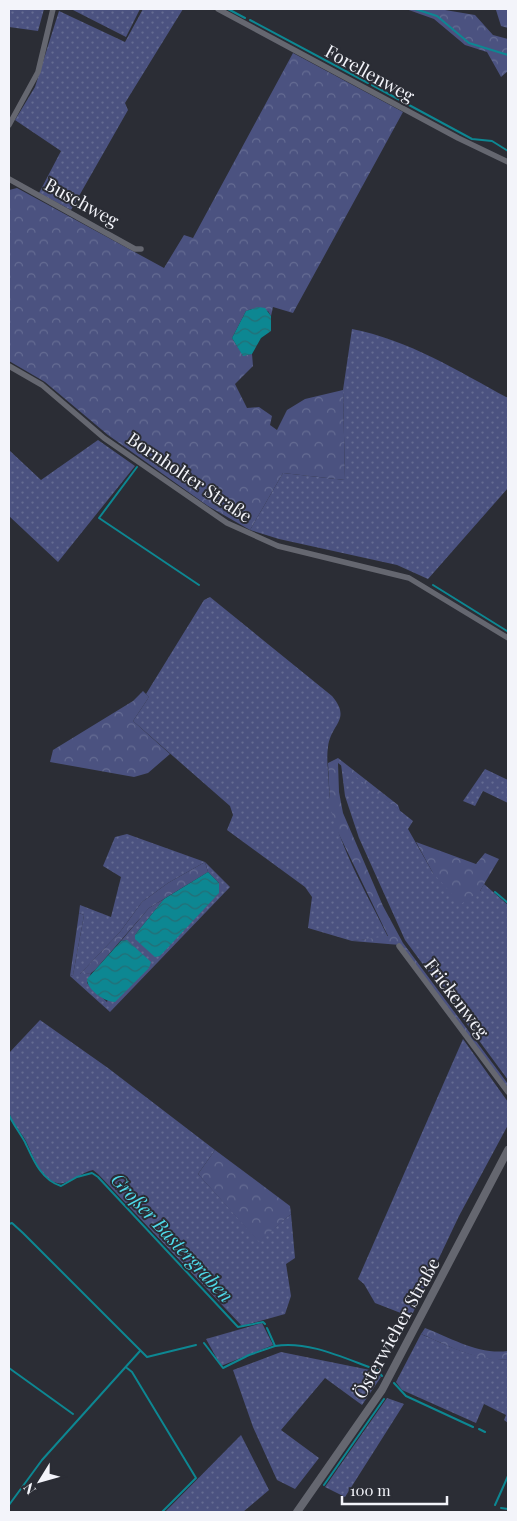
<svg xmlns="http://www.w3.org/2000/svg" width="517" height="1521" font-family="'Playfair Display',serif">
<defs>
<pattern id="grass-dots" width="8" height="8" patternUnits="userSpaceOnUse" patternTransform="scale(1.25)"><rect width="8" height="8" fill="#4b5280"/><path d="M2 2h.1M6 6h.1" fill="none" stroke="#656c93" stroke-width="1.8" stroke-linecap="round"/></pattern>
<pattern id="forest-crowns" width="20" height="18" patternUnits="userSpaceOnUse" patternTransform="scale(1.25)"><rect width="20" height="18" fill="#4b5280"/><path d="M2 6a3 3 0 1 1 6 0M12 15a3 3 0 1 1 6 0" fill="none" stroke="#656c93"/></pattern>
<pattern id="water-waves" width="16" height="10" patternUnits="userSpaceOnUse" patternTransform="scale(1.25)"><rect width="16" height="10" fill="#0d8792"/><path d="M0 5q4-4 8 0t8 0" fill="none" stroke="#256e76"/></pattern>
</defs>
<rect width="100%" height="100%" fill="#2b2d35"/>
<path fill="url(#grass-dots)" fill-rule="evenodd" d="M9,9H44L38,31L9,27Z
M71,9H140L126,37Z
M143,9H183L125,103L128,110L71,210L39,193L61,151L15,120L35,87L59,11L125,42Z
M352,329C409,340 458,371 508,398V488L428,579L397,565L279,539L250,530L283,473L345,480L343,390Z
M98,440L135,466L58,562L9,516V450L41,480Z
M210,597L332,696C352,720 331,723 328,747C326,760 329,775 329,789C331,834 368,895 388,937L352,941L308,928L312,897L305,887L227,830L233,815L230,806L133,721L149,697L146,694L204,600Z
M341,764L413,821L408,829L433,873L480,891L484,884L508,905V1080L405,940L359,838L345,796Z
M485,769L508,780V803L483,791L475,806L463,801Z
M127,834L205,862L230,887L110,1012L70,976L73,975L84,915L79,913L80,905L111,917L121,877L103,866L115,837ZM205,862L208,872L219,883L135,935L164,899L149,908L121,941L127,940L107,1002L87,983L91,973L80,974L120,932L142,902L168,883Z
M40,1020L108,1068L215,1150L198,1174L259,1241L291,1214L295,1258L286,1264L291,1296L285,1314L242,1326L98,1174L93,1170C82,1172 67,1186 57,1183C40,1179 33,1155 26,1141C21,1132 11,1122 9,1111C5,1093 9,1071 9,1053Z
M463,1039L508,1102V1125L459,1216L411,1317L375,1303L364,1284L358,1279Z
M262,1323L273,1345L221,1366L206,1339Z
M421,1334C449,1346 477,1361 508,1359V1423L504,1420L506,1415L484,1404L476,1423L402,1390L396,1382Z
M281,1352L375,1371L381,1377L362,1405L325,1378L281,1430L319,1458L295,1489L277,1480L253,1427L233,1370Z
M387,1398L404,1404L345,1497L325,1487Z
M241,1435L269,1490L243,1512H165Z"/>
<path fill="url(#forest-crowns)" d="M406,9H439L475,15L493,35L508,39V71L501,77L487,52L465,45L434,19Z
M508,9V28L501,26L496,10Z
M293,53L403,112L293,313L273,307L271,316L268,311L252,309L246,311L232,338L243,355L252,354L253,366L235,384L247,408L259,407L272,416L270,425L277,430L287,410L305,399L343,390L345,480L283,473L250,530L208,506L108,435L45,382L9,361V190L17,188L164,268L184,235L193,238Z
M143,691L149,697L133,721L170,754L148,773L134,777L50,762L53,750L133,701Z
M338,758L398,805L400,811L338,763L339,792L343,813L383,906L403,943L508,1084V1089L400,945L352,941L388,936L335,826L330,805L328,763Z
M416,842L476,864L485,853L499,859L480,891L461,904L433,873Z
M205,862L208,872L149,908L95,970L91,973L79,975L120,932L142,902L168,883Z
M79,913L84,915L73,975L70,976Z
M215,1150L290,1206L291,1214L259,1242L198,1174Z
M425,1328C451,1338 479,1355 508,1351V1359C477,1362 449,1346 421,1334Z"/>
<path fill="url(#water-waves)" d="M258,307L265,308L271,316V331L261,338L252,354L243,356L232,338L246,311Z
M208,872L219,883V893L160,956L155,957L135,939V935L164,899Z
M127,940L151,962L149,968L115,1002C105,1002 87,990 87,979L121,941Z"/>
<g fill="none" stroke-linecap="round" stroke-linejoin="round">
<path stroke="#0d8792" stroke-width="2" d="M228,9L245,18
M415,9L437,16L469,43L508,55
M476,9H487
M250,20L368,83
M372,85L472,139L492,141L508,151
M137,467L99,518L199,585
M433,585L507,631
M495,892L508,903
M9,1115C13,1124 20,1133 25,1142C33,1159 41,1180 61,1186L77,1177L92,1173L98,1177L238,1327L263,1322L265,1324
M9,1224L12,1223L23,1233L147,1357L196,1345
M267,1328L275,1346C308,1340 346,1359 377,1370L382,1376
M204,1343L223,1368L249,1355L275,1346
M9,1368L73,1414
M127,1368L132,1372L196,1478L162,1512
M394,1383L406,1396L473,1427
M479,1429L485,1432
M324,1485L384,1399
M9,1505L42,1460L140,1351
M495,1505L508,1476
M501,1508L508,1509
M493,1512H494"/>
<path stroke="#656770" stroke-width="5.5" d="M218,9L458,138L508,162
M9,125L38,72L53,9
M9,179L135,249H141
M9,366L42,385L104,438L227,523L278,546L409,578L508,638
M399,946L508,1092"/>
<path stroke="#656770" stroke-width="8" d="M297,1512L382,1390L508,1150"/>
</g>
<g text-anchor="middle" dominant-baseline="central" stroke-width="4" stroke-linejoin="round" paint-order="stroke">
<g font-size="18" fill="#f3f4fa" stroke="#2b2d35">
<text transform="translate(370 73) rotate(29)">Forellenweg</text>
<text transform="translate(82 202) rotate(29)">Buschweg</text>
<text transform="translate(190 477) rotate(34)">Bornholter Straße</text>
<text transform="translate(457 998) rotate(53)">Frickenweg</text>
<text transform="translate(396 1328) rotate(-61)">Österwieher Straße</text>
</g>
<g font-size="19" font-style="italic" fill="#4ed9e8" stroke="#2b2d35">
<text transform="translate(173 1237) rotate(47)">Großer Bastergraben</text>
</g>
</g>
<rect width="517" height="1521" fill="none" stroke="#f3f4fa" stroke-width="20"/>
<g transform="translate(40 1481) rotate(233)" stroke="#2b2d35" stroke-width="4" paint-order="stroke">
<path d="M0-4L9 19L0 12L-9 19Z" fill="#f3f4fa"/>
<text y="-8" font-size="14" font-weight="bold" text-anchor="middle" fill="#f3f4fa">N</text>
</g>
<path d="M342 1496v8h105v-8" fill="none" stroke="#f3f4fa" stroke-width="2.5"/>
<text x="350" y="1496" font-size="15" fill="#f3f4fa" stroke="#2b2d35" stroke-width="4" paint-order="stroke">100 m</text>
</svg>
